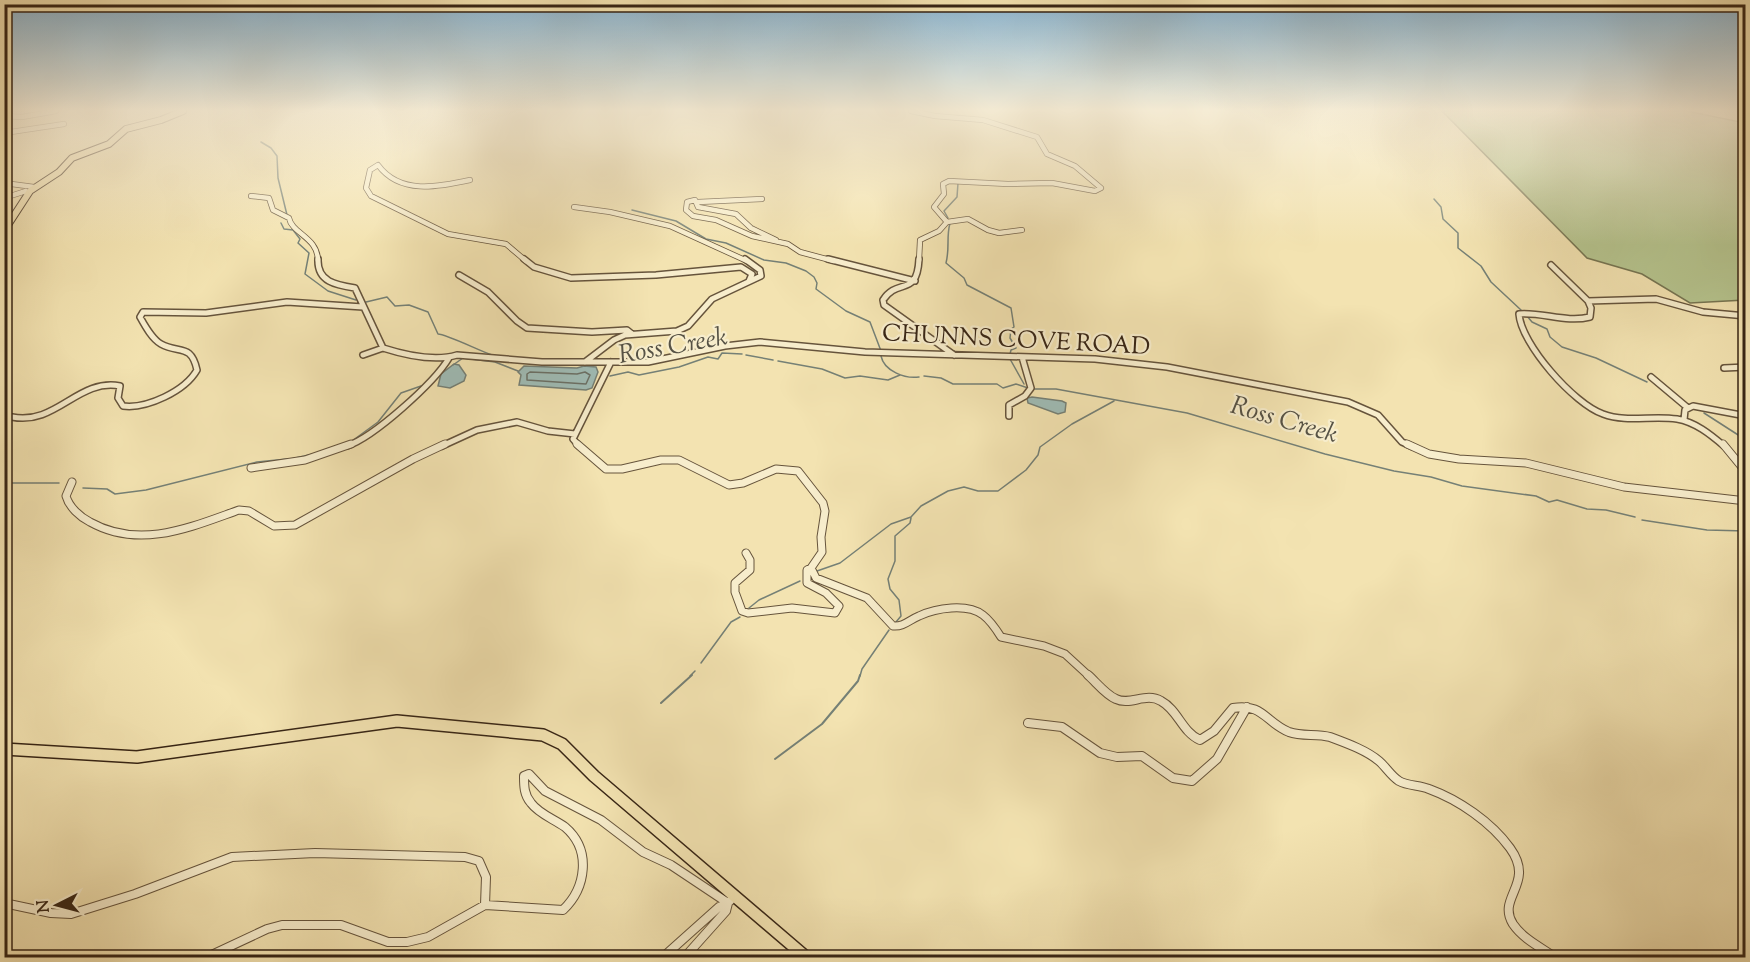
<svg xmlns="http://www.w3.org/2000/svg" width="1750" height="962" font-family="'Sorts Mill Goudy',serif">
<rect width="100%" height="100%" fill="#f3e3b1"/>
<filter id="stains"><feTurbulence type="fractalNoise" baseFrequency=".00333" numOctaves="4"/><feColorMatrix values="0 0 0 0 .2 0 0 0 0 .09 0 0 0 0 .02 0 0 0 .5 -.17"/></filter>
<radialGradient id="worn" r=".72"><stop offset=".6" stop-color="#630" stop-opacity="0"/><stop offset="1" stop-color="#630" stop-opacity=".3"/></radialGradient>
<path fill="#b6c58f" stroke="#767552" stroke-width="1.5" d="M1442,111H1687L1745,123V300L1690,303L1642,274L1587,258Z"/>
<path fill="#9fbcb6" stroke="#758076" stroke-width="1.5" d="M454,364L459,365L466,375L464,381L450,388L438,386L441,374Z
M524,366L577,368L584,366L596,367L598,372L592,388L586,390L519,385L521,375L518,372Z
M1032,397L1062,401L1066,403L1065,412L1058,414L1028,403L1027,398Z"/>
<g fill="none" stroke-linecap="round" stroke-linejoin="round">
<path stroke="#6b7066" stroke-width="1.5" d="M530,372L577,374L585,372L590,375L586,384L527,380V374Z"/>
<path stroke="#758076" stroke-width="1.5" d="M261,142L271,148L277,156L278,178L287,215
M1434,199L1441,207L1443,219L1458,233V248L1481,266L1491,282L1521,310
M632,210L676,221L706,239L726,243L764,260L786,263L806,271L814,277L817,283L816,289L846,311L870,322L881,351
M948,218L944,211L957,197L958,183
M281,223L284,229L293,230L300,239L298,243L309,253L305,274L328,291L356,300
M950,223C946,238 950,247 946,263L964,278L967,285L1011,308L1014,327L1011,329L1010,338L1016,348L1011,350L1010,354
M366,302L387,297L395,306L409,305L428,312L438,334C446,334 480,351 492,355
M1527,316L1532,322L1547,329L1550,337L1562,347L1596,358L1647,382
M746,355L773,360
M881,356C884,371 905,379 919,377
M1010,359L1024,384
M778,361L822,369L845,378L860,376L888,380L900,375
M453,365L463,358L495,362L518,371
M610,376L628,372L639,375L679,367L708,357L718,359L722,353L742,354
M924,376L941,378L953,384H997L1003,388L1016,384L1028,388
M1033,389H1056L1187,413L1325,454L1394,471L1431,477L1462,486L1536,496L1549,502L1557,500L1587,509L1606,510L1635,517
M1704,413L1746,440
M352,441L378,422L401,393L421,386
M291,459L313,454
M4,483H59
M83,488L107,489L115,494L146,490L257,462L287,459
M1642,520L1707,530L1746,531
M817,571L840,563L891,524L911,517L921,506L948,491L964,487L978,491H998L1026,470L1038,455L1040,447L1072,424L1114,401
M749,608L759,600L800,581
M896,622L901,616L899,600L890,589L888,579L895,561V536L910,523L911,518
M701,663L731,622L740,617
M690,676L695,671
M860,676L862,669L889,630"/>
<path stroke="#758076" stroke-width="2" d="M661,703L692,675
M775,759L822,724L858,681L860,675"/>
<defs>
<path id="minor-far3" d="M911,111L935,116L983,120L1037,137L1047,154L1075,166L1101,188L1095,191L1052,183L1008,184L949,181L943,184L944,194L934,207L947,222
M4,116L22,117L56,111
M4,133L64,124
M470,180C438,187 400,195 378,165L370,170L366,188L371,196L448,234L506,244L526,261
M4,183L34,187
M251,196L269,198L273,210L289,218C292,234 318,237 318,261
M4,198L26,191
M698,202L762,199
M574,207L610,212L670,226L747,261
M776,240L751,228L736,214L698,207L695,200L687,202L686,210L693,216L716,220L752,236L788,244L800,252L834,261
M919,261L920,240L939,231L947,222L968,219L988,230L999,233L1022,230"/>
<path id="minor-far2" d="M318,259C317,282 336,285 355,288L383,348C405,355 434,362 457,355L542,362H648L725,346L760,342L865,352L1095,359L1167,367L1348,402L1378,415L1402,442L1411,446
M524,259L534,267L571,278L656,275L741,267L752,274L749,281
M828,259L915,281
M919,259C917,298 898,277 883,300L884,305L954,355
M1551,265L1588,301L1591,308L1590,317C1566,323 1543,312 1519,314C1521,344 1574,404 1603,414C1627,423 1652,415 1677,419C1695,422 1710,434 1724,446
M459,275L488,292L517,321L527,328L592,332L627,330L632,334
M1588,301L1656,299L1703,312L1746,316
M363,355L383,348
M585,362L614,340L625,335L677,331L688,326L712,299L761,276L760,270L745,259
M1724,368L1746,367
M1651,377L1688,408
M1009,416V405L1025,396L1031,388L1022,357
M12,417C56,426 78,378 120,386L118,398L123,406C147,409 185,391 197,370C191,343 179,354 161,344C152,339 145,326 140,317L143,312L206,313L287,302L363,307
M1684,420L1685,410L1693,406L1746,416
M347,446C374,437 434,383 449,358
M442,446L477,430L517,422L548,431L575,434
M579,446L573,439L611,362"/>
<path id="minor-far1" d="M577,444L606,469H622L661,460H679L729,485L743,483L776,469L798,471L823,503L825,511L821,537L822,552L811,568L816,578L867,598L893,626C904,627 909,620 919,616C936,608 967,603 983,615C991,621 996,629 1001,637L1044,646L1065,654L1089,676
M1407,444L1429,454L1459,459L1526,463L1624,487L1746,501
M1723,444L1746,472
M251,468L305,460L351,444
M72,482L66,496C69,507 80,517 90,522C140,550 191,527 239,510L249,511L274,526L295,525L413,459L445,444
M746,553L750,560V570L735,583V592L742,611L748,613L792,608L835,613L839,606L826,593L807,583V570L811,568"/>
<path id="minor" d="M1088,675C1096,682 1106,695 1116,699C1130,706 1146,692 1161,701C1178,710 1182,732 1200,740L1214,731L1233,708C1263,703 1265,722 1289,732C1302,737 1317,733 1330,737C1346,743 1366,750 1379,761C1386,767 1391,776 1399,781C1408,786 1419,785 1429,789C1459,800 1491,822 1510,848C1536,884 1496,897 1513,924C1523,939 1542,948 1556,958
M1028,723L1062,727L1100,753L1117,757L1142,756L1173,778L1192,781L1217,759L1247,707
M4,903L51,913L71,914L135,894L232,857L315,853L465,857L479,861L486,877L485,905
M205,958L267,929L282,925H341L388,942H407L428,937L485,905L563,910C586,888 592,850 565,827C554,819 539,814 531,803C524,795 524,786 524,776L529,774L545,791L601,820L643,852L671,865L728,903L726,911L684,958
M662,958L719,907L730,901"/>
<path id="major-far1" d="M4,231L30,191L59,172L72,158L109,144L126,129L161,120L183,111"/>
<path id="major" d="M4,749L137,757L397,721L543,735L562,744L594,776L807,958"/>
</defs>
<use href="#minor-far3" stroke="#66543c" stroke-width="6"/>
<use href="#minor-far2" stroke="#66543c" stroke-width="8"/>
<use href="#minor-far1" stroke="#66543c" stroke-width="9"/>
<use href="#minor" stroke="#66543c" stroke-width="10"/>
<use href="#major-far1" stroke="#372515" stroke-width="8"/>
<use href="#major" stroke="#372515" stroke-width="14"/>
<use href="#minor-far3" stroke="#f7edcc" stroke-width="4.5"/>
<use href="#minor-far2" stroke="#f7edcc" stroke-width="5"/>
<use href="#minor-far1" stroke="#f7edcc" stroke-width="7"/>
<use href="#minor" stroke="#f7edcc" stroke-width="8"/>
<use href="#major-far1" stroke="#f3e3b1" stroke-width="6"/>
<use href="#major" stroke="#f3e3b1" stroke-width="11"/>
</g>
<linearGradient id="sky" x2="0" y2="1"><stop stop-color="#8bb7d4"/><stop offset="0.45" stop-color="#faf2dc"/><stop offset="1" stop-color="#faf2dc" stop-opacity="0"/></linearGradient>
<rect width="1750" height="245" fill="url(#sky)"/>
<g text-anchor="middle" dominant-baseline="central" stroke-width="4.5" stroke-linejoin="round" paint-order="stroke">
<g font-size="24" fill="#372515" stroke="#f7edcc">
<text transform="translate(1016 341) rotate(3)">CHUNNS COVE ROAD</text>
</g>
<g font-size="26" font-style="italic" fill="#565245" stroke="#f7edcc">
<text transform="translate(673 347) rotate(-10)">Ross Creek</text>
<text transform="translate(1284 421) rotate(16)">Ross Creek</text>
</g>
</g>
<rect width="1750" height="962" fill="none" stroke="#f3e3b1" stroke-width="24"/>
<rect x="6" y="6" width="1738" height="950" fill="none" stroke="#372515" stroke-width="3"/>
<rect x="12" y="12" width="1726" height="938" fill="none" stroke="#372515" stroke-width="1.5"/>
<g transform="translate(57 905) rotate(264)" stroke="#f7edcc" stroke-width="4.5" paint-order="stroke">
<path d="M0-4.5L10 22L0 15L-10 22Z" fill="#372515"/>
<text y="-9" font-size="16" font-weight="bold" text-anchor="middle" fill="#372515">N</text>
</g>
<rect width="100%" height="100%" filter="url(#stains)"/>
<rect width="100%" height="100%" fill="url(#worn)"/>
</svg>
